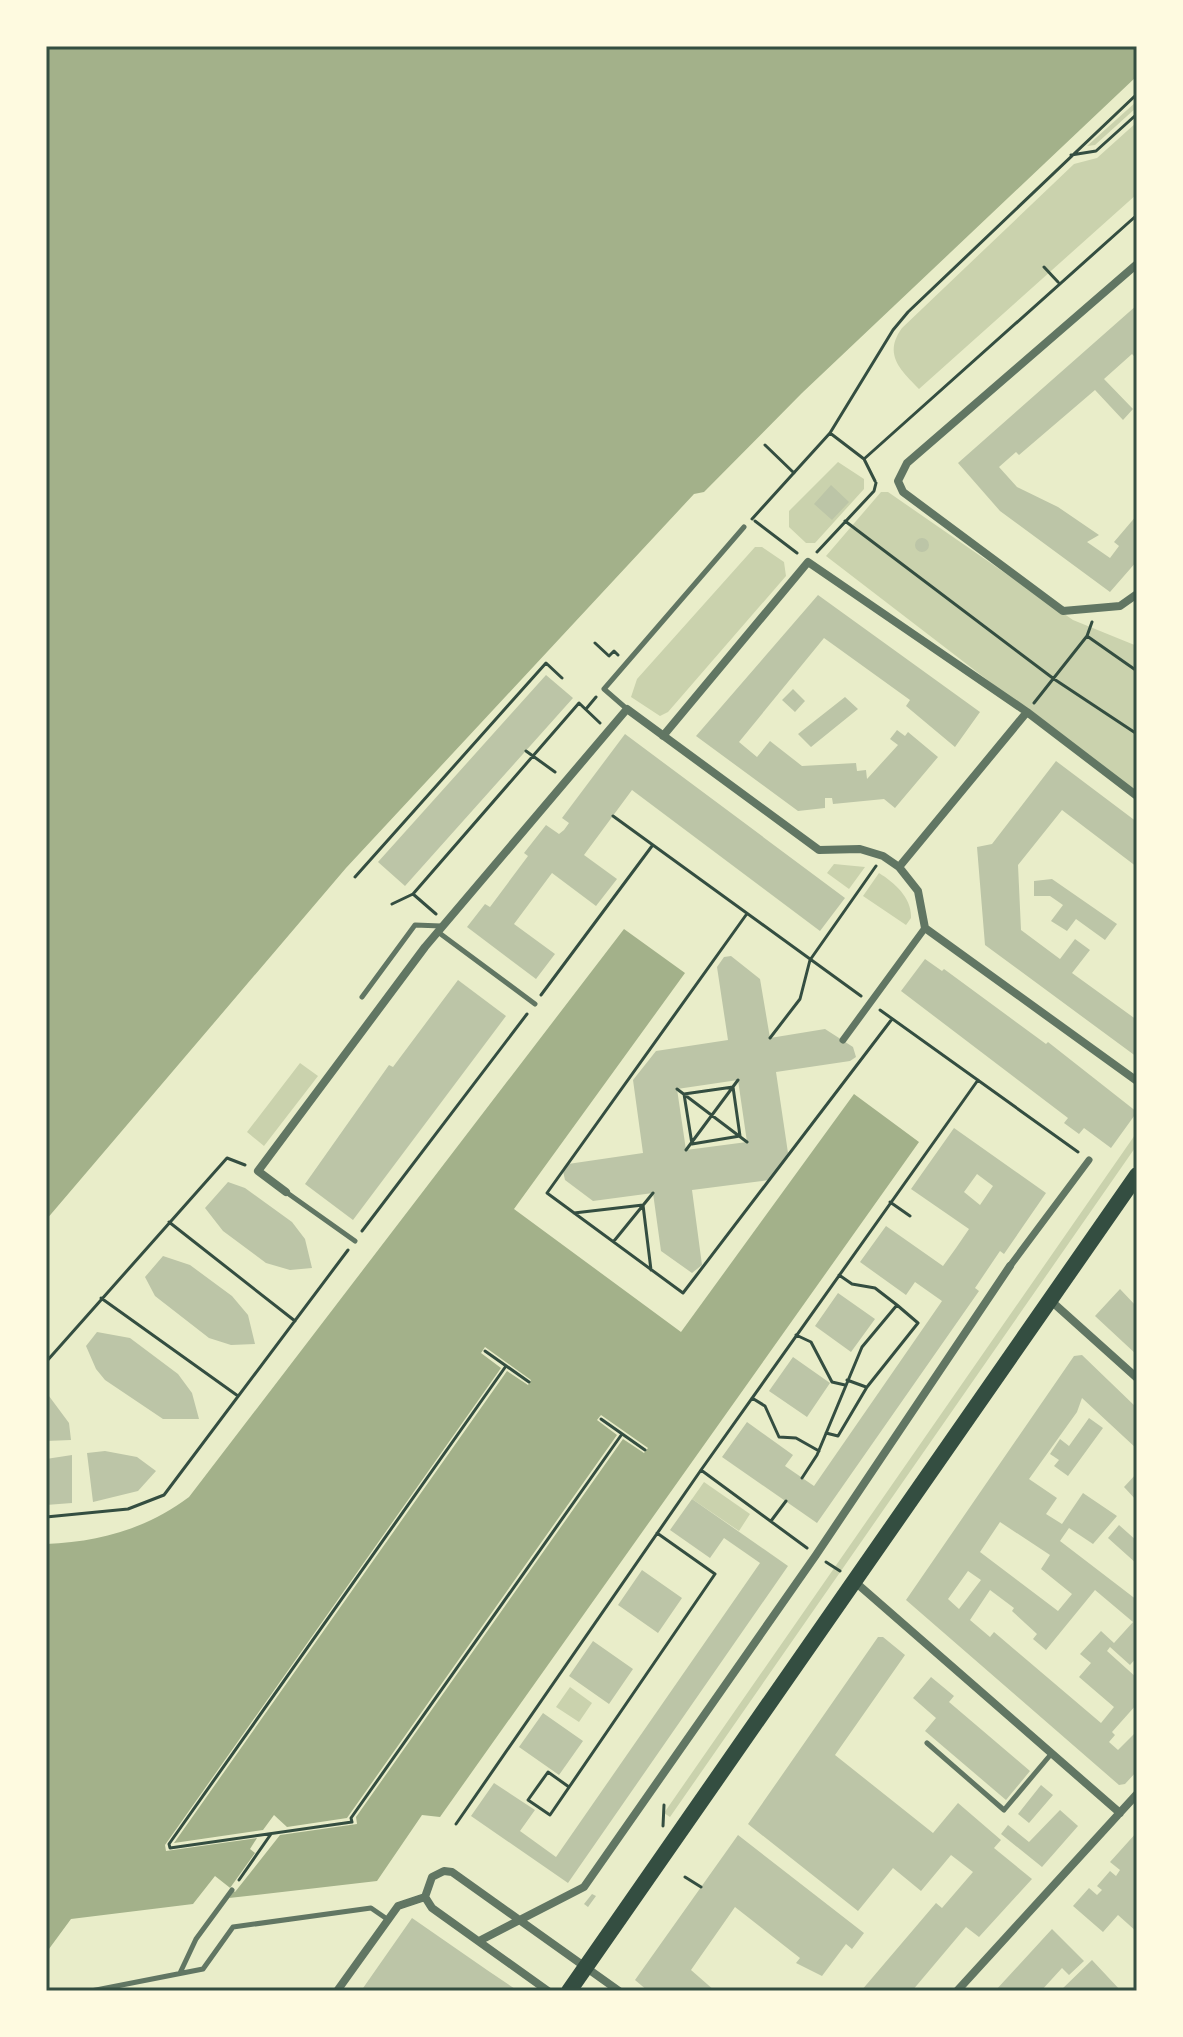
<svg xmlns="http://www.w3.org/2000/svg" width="1183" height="2037" font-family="Overpass,sans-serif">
<rect width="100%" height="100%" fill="#e9edc9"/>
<path fill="#cad2ad" d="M1137,101V107L1095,145L1087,146Z
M1137,122V194L919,389C900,370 883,354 902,328L1074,164L1097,158Z
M838,462L864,479V489L815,543H806L789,527V511Z
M881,492H888L1073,620L1137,646V795L826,556Z
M755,547H762L784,562L786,576L668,712L660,716L631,697L637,679Z
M834,864L865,867L849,889L827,873Z
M879,873C895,883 912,898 911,918L906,925L863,896Z
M300,1063L318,1076L264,1146L247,1132Z
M1137,1132V1145L670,1817L664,1813Z
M704,1482L750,1514L739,1531L692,1499Z
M570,1687L592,1703L579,1722L556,1707Z"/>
<path fill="#a3b18a" d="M46,46H1137V76L802,393L704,492L694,494L346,868L46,1220Z
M624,929L685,973L514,1209L681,1332L854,1094L919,1142L440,1817L422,1815L377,1881L229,1898L234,1891L215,1876L193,1904L71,1919L46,1953V1544C99,1542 146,1529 189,1497Z"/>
<path fill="#e9edc9" d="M485,1347L531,1380L528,1385L507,1371L174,1843L263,1830L274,1815L287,1827L347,1818L617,1435L597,1420L601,1415L648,1448L644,1453L623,1439L356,1817L357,1824L280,1835L235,1892L230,1888L255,1853L250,1849L257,1838L166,1851L165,1845L501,1368L481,1353Z"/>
<path fill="#bcc5a7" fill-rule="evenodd" d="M1137,305V359L1132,354L1104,379L1133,409L1123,420L1095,390L1019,455L1016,452L999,467L1017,487L1058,507L1099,535L1087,542L1110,558L1119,546L1114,542L1137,515V561L1110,592L1000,511L958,463Z
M831,485L849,502L832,520L814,504Z
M915 545a7 7 0 1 1 14 0a7 7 0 1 1-14 0Z
M818,595L980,712L955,747L906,706L910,700L824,638L739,742L757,757L770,741L802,766L856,763L857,771L866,770L867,779L898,745L890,739L897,730L905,736L908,732L938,757L895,808L884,799L833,804L832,798H825V808L798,811L696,736Z
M546,675L573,698L405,886L378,862Z
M793,689L805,701L795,712L782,700Z
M845,697L858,709L811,747L798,734Z
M625,734L845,898L820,931L632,790L584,855L617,879L596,906L552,873L514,924L555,954L536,979L467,927L485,904L490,907L528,856L524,853L546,825L559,834L564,830L569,823L562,818Z
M1056,761L1137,822V867L1062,810L1018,865L1021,930L1060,959L1075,939L1090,950L1072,973L1137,1020V1057L985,945L977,847L992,844Z
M1052,879L1117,924L1105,940L1076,919L1067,931L1051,921L1063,905L1050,896H1034V881Z
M731,956L760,979L770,1038L825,1029L853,1047L856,1057L850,1061L776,1072L788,1153L769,1180L692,1190L702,1265L692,1273L661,1251L653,1193L593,1201L565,1180L563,1171L568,1164L643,1153L633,1080L656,1051L728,1040L717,967L724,957ZM738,1080L747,1142L686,1150L677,1089Z
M925,959L942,971L944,969L1046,1044L1048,1042L1137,1112L1111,1148L1084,1128L1079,1134L1064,1123L1068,1118L901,991Z
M458,980L506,1016L353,1220L305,1184L389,1065L393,1067Z
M954,1128L1046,1193L1004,1254L1000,1251L975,1288L979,1291L817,1523L722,1457L747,1422L793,1455L785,1466L814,1486L942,1301L915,1282L906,1295L860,1262L886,1226L943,1266L956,1248L969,1229L911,1189ZM977,1174L993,1186L980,1205L964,1192Z
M228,1182L245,1188L292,1222L305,1239L312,1268L290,1270L266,1263L223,1231L205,1208Z
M163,1256L190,1265L232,1296L248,1315L255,1344L231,1345L209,1338L155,1296L145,1277Z
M1120,1289L1137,1307V1355L1095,1316Z
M838,1293L875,1319L851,1352L815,1326Z
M97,1332L130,1338L178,1374L192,1393L199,1419H163L105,1380L96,1369L86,1346Z
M1082,1355L1137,1408V1449L1082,1398L1077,1412L1029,1479L1057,1498L1046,1514L1062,1524L1083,1493L1117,1516L1093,1544L1069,1528L1060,1541L1137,1600V1657L1130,1665L1110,1647L1107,1651L1137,1678V1704L1112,1732L1115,1735L1109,1742L1118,1750L1137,1731V1771L1125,1784L1119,1785L906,1600L1074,1356ZM1000,1522L1050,1555L1041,1569L1072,1594L1058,1611L980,1552ZM968,1571L981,1580L959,1609L948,1599ZM990,1590L1014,1608L1012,1611L1037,1634L1033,1639L1046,1650L1095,1590L1133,1622L1114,1643L1101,1631L1080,1654L1091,1663L1079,1677L1114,1707L1101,1723L994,1632L990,1637L970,1620Z
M793,1357L830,1383L807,1417L769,1391Z
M46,1392L69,1423L71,1440L46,1441Z
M1089,1418L1103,1428L1068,1476L1054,1466L1059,1460L1050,1454L1060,1439L1069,1446Z
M105,1451L137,1457L156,1471L138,1491L93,1502L87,1453Z
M72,1455V1503L46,1505V1459Z
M1137,1473V1501L1124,1487Z
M692,1499L788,1566L568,1883L471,1816L494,1783L535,1810L520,1831L556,1857L760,1563L724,1538L710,1558L670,1530Z
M1119,1525L1137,1541V1564L1108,1538Z
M642,1570L682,1598L658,1633L618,1605Z
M878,1637H883L905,1655L835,1755L933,1833L958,1803L1001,1840L994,1848L1032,1879L979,1937L966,1927L912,1991H861L936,1903L942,1908L973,1872L951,1855L921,1891L893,1868L858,1911L748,1824Z
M593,1641L633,1669L609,1704L569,1676Z
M931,1677L954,1696L949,1702L1030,1771L1006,1800L925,1731L936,1718L913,1698Z
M543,1713L583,1741L559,1775L519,1747Z
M1041,1785L1053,1795L1029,1823L1018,1814Z
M1060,1810L1078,1826L1042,1867L1001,1834L1008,1825L1029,1842Z
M1137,1832V1932L1118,1915L1103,1932L1073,1906L1089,1888L1097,1895L1102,1890L1097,1886L1110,1871L1116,1876L1120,1870L1110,1862Z
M738,1835L864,1933L852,1949L846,1944L822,1976L796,1963L800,1958L735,1907L691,1970L715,1991H648L635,1980Z
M592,1894L596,1896L588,1907L584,1904Z
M412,1918L487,1970L518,1991H361Z
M1052,1929L1084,1961L1069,1975L1062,1968L1041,1991H995Z
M1092,1960L1121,1991H1060Z"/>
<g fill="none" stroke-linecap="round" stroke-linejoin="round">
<path stroke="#344e41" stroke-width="3" d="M1071,155L1096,151L1137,114
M1044,267L1058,282
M830,433L864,459L875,481
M765,445L794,473
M864,459L1137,215
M752,519L830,433L893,330L908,312L1137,94
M755,521L797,553
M845,521L1054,679L1137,734
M817,552L874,491L876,483
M1087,636L1137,671
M595,643L609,656L614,651L618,655
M1034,703L1087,636L1092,622
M586,709L596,697
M526,751L555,772
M613,816L861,996
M355,877L546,663L562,678
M392,904L413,894
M436,914L413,894L579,703L600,723
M746,915L547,1193L683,1293L892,1019
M541,995L652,846
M880,1010L1078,1152
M770,1038L800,999L810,960L876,866
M733,1087L740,1136L692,1144L684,1094Z
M677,1089L747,1142
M686,1150L738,1080
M890,1202L910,1216
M574,1213L643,1205L651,1270
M169,1222L295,1321
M362,1231L527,1014
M614,1241L653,1193
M101,1298L238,1396
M796,1335L811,1342L832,1382L845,1385
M485,1351L529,1382
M46,1362L227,1158L245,1165
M506,1366L169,1844L170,1848L352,1822L351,1818L622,1434
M847,1380L866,1387
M752,1398L765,1406L779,1437L796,1438L819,1451
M601,1419L645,1450
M826,1433L838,1436L867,1387L918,1323L897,1305
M701,1470L807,1548
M802,1478L817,1455L862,1347L897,1305L875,1288L852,1284L839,1275
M46,1517L128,1509L164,1495L348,1250
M771,1521L786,1501
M826,1562L840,1571
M569,1787L548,1772L528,1800L550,1815L715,1574L657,1533
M456,1824L701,1470L978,1080
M663,1826L664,1805
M685,1877L701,1887
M239,1880L271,1834"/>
<path stroke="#617663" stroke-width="5" d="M627,709L604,689L744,527
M438,932L535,1004
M362,997L415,925L441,926
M286,1192L355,1241
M927,1743L1004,1810L1052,1753
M180,1973L196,1939L232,1890
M91,1991L203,1969L233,1927L371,1908L387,1919"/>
<path stroke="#617663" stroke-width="7" d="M843,1040L925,928
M1010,1266L1089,1160"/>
<path stroke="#617663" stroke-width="8" d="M1137,264L907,463L898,481L903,492L1063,611L1120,606L1137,594
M663,736L808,562L1027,712L1137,796
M899,867L1027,712
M286,1192L258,1171L425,947L627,709L819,850L860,849L883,856L899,867L918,891L925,928L1137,1081
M1050,1300L1137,1378
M854,1581L1120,1813
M479,1941L584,1887L816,1555L1010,1266
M337,1991L398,1906L425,1897
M548,1991L432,1908L425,1897L432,1877L444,1871L452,1872L619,1991
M957,1991L1137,1794"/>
<path stroke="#344e41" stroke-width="16" d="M569,1991L1137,1175"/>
</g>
<rect width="1183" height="2037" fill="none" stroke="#fefae0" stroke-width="96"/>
<rect x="48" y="48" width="1087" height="1941" fill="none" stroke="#344e41" stroke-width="3"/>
</svg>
